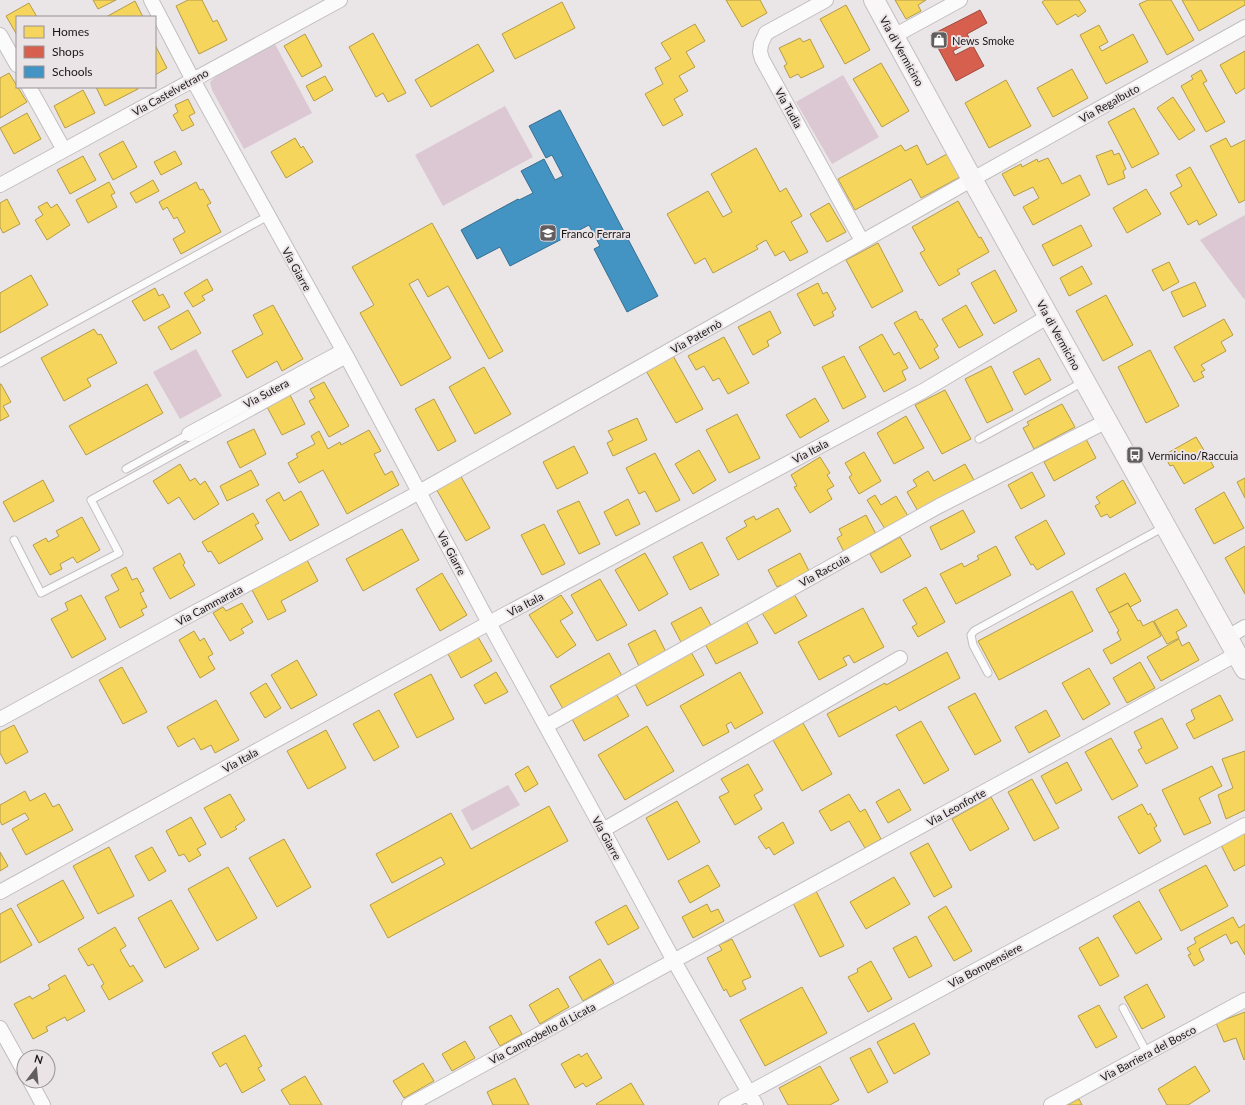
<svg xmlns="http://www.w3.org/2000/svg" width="1245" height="1105" font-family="Lato,sans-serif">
<rect width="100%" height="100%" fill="#eae5e7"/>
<path fill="#dbc8d2" d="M275,44L312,113L244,149L212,90L210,82L217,75Z
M843,75L879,137L832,164L796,102Z
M505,106L533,157L443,206L415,155Z
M1245,215V299H1244L1200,240Z
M196,349L222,396L180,419L153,372Z
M508,785L520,805L472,831L461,810Z"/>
<path fill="#f6d55c" stroke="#b49c48" d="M93,0H116L98,9Z
M188,0H202L213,22L217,20L227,40L199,54L176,6Z
M726,0H760L767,13L742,27Z
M895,0H926L918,5L921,11L906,19Z
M1045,0H1079L1086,11L1078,17L1076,14L1057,25L1042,2Z
M1148,0H1171L1194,40L1167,55L1139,4Z
M1182,0H1245V5L1199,31Z
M135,1L143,17H106Z
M562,2L575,28L515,59L502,34Z
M29,3L37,17H17V35L6,16Z
M846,5L870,50L845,64L820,19Z
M695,24L705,41L686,52L695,67L679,76L688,91L674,99L683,115L663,126L645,94L663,84L655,68L671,59L661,43Z
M1099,25L1108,42L1099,47L1102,51L1133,34L1148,62L1106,84L1080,35Z
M373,33L406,93L388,102L383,93L376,97L349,47Z
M305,34L322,66L302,77L284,46Z
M800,38L803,42L810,39L824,67L801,78L798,74L790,78L784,66L787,64L779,48Z
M478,44L494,71L431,107L415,80Z
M155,45L167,68L155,75Z
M1245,51V88L1236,94L1220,65Z
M881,63L909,111L882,127L853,79Z
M1072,69L1088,98L1053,117L1037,88Z
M1201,70L1207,81L1203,83L1225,122L1206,132L1181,86L1193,79L1191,76Z
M9,73L27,102L0,118V78Z
M325,76L333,90L314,101L306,86Z
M1006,80L1031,126L989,148L965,103Z
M96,87H137L138,89L105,106Z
M83,90L95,113L65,128L54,106Z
M1173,97L1195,130L1179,140L1157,108Z
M188,99L195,113L189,116L194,125L182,131L173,115L178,112L175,105Z
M1134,108L1159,154L1132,168L1108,122Z
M27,113L41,139L14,154L0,128Z
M295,138L301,148L303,146L313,162L286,178L271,152Z
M1226,138L1231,147L1245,140V200L1239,203L1210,146Z
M123,141L137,167L113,180L99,154Z
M901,145L905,151L917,145L927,165L947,154L960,177L921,198L911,179L855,210L838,179Z
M756,148L780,192L786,188L802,216L791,222L808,252L790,261L784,251L775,256L766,240L756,246L758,249L713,273L705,258L695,264L667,214L708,191L723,217L732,212L711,174Z
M1112,150L1114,155L1119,153L1126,169L1123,171L1125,178L1108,185L1096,156Z
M175,151L182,164L161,175L154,162Z
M83,156L96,180L70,194L57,170Z
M1048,158L1062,184L1080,175L1090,195L1033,225L1023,207L1039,198L1033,187L1014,196L1002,174L1021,164L1022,167L1037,159L1038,162Z
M1190,167L1217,215L1199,225L1197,220L1188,225L1170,193L1182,186L1176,175Z
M153,180L159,191L136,203L130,193Z
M109,182L115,193L111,195L117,207L88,223L76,200Z
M196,182L200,190L203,189L211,203L207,205L221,232L181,254L173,239L185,232L177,217L174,219L167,207L163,210L159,202Z
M1146,189L1161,214L1127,233L1113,208Z
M7,199L20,224L3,233L0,227V203Z
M958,201L979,238L981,237L989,252L957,270L960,274L939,286L920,253L925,250L912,227Z
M47,202L51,208L57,204L70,225L47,240L35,220L43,215L38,207Z
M829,203L846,232L827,242L810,214Z
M432,223L503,351L489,359L448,286L428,297L418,279L409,284L451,358L401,386L360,313L374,305L352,267Z
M1081,225L1092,246L1053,266L1042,245Z
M878,243L903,291L872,308L846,260Z
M1169,262L1179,282L1163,291L1152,270Z
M1082,266L1092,284L1069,296L1060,278Z
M995,270L1017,311L994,324L971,283Z
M31,275L48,305L0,333V293Z
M207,279L213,290L202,296L205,300L193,307L184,293Z
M1195,282L1206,306L1183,317L1171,292Z
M818,283L823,294L827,292L836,309L832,312L834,316L814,326L797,294Z
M155,288L159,296L163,294L170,307L144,321L132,301Z
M1106,295L1133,345L1103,361L1076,311Z
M273,305L303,359L282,371L277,361L247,378L232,351L263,334L253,315Z
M966,305L983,335L959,348L942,319Z
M188,310L201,333L171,350L158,327Z
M770,311L781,333L767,341L769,346L753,355L738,327Z
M916,311L920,320L922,319L938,346L934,349L939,358L920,369L894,323Z
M1224,319L1233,335L1221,342L1226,351L1201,365L1205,370L1201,372L1204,377L1194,382L1174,347Z
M94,329L98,335L101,334L117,363L87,379L91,386L64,401L41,358Z
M882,334L894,355L899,352L908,368L902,371L906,380L884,392L859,347Z
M724,337L749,383L728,394L719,378L713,381L704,366L696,370L688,356Z
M1150,350L1179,406L1146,423L1118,367Z
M672,354L703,409L676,423L645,369Z
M844,356L866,397L843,409L822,367Z
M1039,358L1051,380L1025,395L1013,372Z
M991,366L1013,410L987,423L965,379Z
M484,367L511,414L475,434L449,387Z
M324,382L349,426L329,437L309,401L315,398L310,389Z
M0,384H1L11,402L3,406L9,416L0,421Z
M147,384L163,413L86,455L69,426Z
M945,390L971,439L942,454L915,405Z
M290,395L305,424L282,435L267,407Z
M815,398L829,421L800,438L786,415Z
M434,399L456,441L438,451L415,409Z
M1062,404L1075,427L1034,449L1023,428L1029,425L1027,422Z
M737,414L760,458L729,473L706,430Z
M906,416L924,448L894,464L877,433Z
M637,418L647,440L613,456L607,443L613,440L608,431Z
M254,429L266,454L240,468L227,442Z
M369,430L381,451L374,454L385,475L392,471L399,485L347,514L323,470L299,483L288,463L298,457L296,454L315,444L311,436L319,431L328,449L340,442L341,445Z
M1196,437L1214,467L1184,484L1173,465L1170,466L1164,455Z
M1086,439L1096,458L1054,481L1044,462Z
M574,446L588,473L557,489L543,462Z
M699,450L716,480L693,494L675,464Z
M864,452L881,481L859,494L849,477L852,475L845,463Z
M655,453L680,500L656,512L645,491L639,494L626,468Z
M820,457L830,473L827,475L834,486L827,490L832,499L810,513L794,487L797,486L791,475Z
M180,464L190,481L195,478L200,485L205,481L219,504L194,520L179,497L168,504L153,481Z
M965,464L975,482L919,513L907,492L917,486L913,480L928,471L934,481Z
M251,470L259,485L227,501L220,486Z
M1032,472L1045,496L1021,509L1008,485Z
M459,473L490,528L466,541L435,487Z
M1245,478V498L1237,482Z
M43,480L54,501L14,522L3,502Z
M1123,480L1136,503L1110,518L1107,514L1101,517L1095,506L1100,503L1096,497Z
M301,491L319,525L290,541L266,500L279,492L284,501Z
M1224,492L1244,528L1214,544L1195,509Z
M875,495L881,505L896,496L908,516L885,529L867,500Z
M628,499L640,524L616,536L604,512Z
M579,501L600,544L579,554L557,511Z
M778,508L791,531L738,560L726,538L747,526L744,521L754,516L756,520Z
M963,510L975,532L941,550L930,527Z
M253,513L259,523L255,525L263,539L219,564L211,551L208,552L202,542Z
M866,515L877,536L845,554L837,538L842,535L839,529Z
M82,517L100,550L77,563L73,557L60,564L62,569L50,575L33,545L46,538L48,542L59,536L56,531Z
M1046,520L1065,554L1037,570L1033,564L1031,565L1015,537Z
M544,524L565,564L542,575L521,535Z
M402,529L419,560L363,591L346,559Z
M900,537L911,556L881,573L870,554Z
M702,542L719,575L690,590L673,557Z
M996,546L1011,575L956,604L940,574L962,563L964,567L979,559L977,556Z
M1245,546V594L1225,558Z
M180,553L185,563L183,565L195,585L170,599L153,568Z
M645,553L668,594L639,611L615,570Z
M800,553L809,571L783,589L781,585L777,587L768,570Z
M307,560L318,581L281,601L286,611L268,620L252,590Z
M126,567L132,580L137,578L144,591L140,593L147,607L141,610L144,615L120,628L105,597L119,590L111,575Z
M442,573L467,615L440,631L416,589Z
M1125,573L1141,601L1130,607L1128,603L1109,613L1096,589Z
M600,579L627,625L597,641L571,595Z
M926,587L945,622L918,637L912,627L917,624L903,600Z
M1072,591L1093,631L999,680L978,641Z
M794,594L807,616L775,634L762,613Z
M81,595L106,639L72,658L51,619L68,610L65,603Z
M561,595L573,613L560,621L576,645L557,658L529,615Z
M242,603L253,622L241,629L244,633L230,641L213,613L223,607L226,611Z
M1128,603L1138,621L1140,620L1143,626L1153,621L1161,636L1111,664L1103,650L1121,640L1117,632L1119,631L1109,613Z
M701,607L712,627L682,644L671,623Z
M863,608L884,647L854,663L849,655L843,658L847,665L819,680L798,642Z
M1177,609L1187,626L1176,632L1179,638L1167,644L1154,621Z
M746,621L758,643L716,664L704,642Z
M655,630L666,652L639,666L628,644Z
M194,631L200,641L204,638L213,654L208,657L215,669L200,678L179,640Z
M478,637L492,661L461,678L448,654Z
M1179,639L1182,646L1189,642L1199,660L1161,681L1147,657Z
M691,652L704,675L647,706L634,682Z
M947,652L960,678L899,711L896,706L839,737L827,714L885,683L886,685Z
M609,653L622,676L563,709L550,686Z
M297,660L317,695L291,709L271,675Z
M1140,662L1155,688L1127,703L1113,678Z
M122,667L147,712L123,724L99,680Z
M1089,668L1110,704L1083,720L1062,683Z
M496,672L508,692L485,704L474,685Z
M740,672L763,713L735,729L731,722L726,725L729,732L703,746L680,706Z
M431,674L454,719L417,738L394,694Z
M266,683L281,708L265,718L250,693Z
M615,692L629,716L584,741L571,717Z
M975,693L1001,741L975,755L948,707Z
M1220,695L1233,720L1194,739L1186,724L1195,719L1191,710Z
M216,700L239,740L215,753L211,745L201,750L194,738L178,747L167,727Z
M379,710L399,747L374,761L353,724Z
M1046,710L1060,736L1029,753L1015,727Z
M1162,718L1178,748L1146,764L1138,750L1142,748L1134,732Z
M921,721L949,770L924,784L896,735Z
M803,723L832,774L802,791L773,740Z
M14,725L28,752L6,764L0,753V732Z
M647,726L674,771L625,800L598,755Z
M326,730L346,768L308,789L287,751Z
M1111,738L1138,786L1112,800L1085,752Z
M1245,751V810L1226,819L1218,795L1233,788L1222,759Z
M1067,762L1082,790L1056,804L1041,776Z
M748,764L763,790L754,795L762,809L735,825L719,797L729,792L721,779Z
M528,766L538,784L525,792L515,774Z
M1212,766L1222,786L1199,798L1211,823L1184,835L1162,790Z
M1032,779L1059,828L1034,841L1008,792Z
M899,789L911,810L888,823L876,802Z
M25,791L30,801L45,793L53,807L59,804L73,830L26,855L12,829L29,819L25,813L2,825L0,821V805Z
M230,794L245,820L235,827L237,829L221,838L204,808Z
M849,794L860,812L865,809L881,839L865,848L849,821L831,831L819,811Z
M991,797L1009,829L970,851L952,819Z
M677,801L700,842L668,860L646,818Z
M1142,804L1148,815L1150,813L1157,826L1154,828L1161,841L1139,854L1118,817Z
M549,806L568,841L388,938L370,905L445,864L441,857L392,883L376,854L451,813L471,849Z
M191,817L206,844L197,849L201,855L189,862L184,854L179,856L166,831Z
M783,822L794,843L774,855L769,847L766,849L758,837Z
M1245,833V865L1234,871L1221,845Z
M284,839L311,887L277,907L249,858Z
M928,843L952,887L934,897L910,853Z
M109,847L134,896L98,914L73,866Z
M152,847L166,871L149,881L135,856Z
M0,852L8,866L0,871Z
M708,865L720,886L690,903L678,881Z
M1206,865L1228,906L1181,931L1159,890Z
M228,867L257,918L217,941L188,889Z
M894,877L910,904L866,929L850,902Z
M63,880L84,918L39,943L17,905Z
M816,891L844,946L820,957L793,903Z
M171,900L199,949L165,968L138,918Z
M1139,901L1162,939L1136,954L1113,916Z
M707,904L711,912L718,909L724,921L693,938L682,917Z
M626,905L639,928L608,945L595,922Z
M946,906L972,951L954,961L928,917Z
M11,908L32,945L0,963V914Z
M1233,917L1239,928L1245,924V955L1237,941L1231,944L1226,934L1199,949L1204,960L1194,966L1188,955L1191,954L1187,948L1196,943L1194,938Z
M115,927L126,946L120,950L130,967L133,965L143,981L109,1000L101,986L104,984L93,964L88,966L78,949Z
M916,936L932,966L909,978L893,948Z
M1098,937L1119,976L1100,986L1079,948Z
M732,939L751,977L742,981L746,989L730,997L726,989L724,991L707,958L722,950L719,945Z
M600,959L614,983L583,1001L569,977Z
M871,961L892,999L868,1012L848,977L858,972L857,969Z
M65,975L85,1011L67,1021L65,1017L46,1027L48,1031L33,1039L14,1004L30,996L32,999L50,989L48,985Z
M1147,984L1165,1017L1142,1029L1124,997Z
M802,987L827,1033L765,1066L740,1020Z
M558,988L569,1007L540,1024L529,1005Z
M1099,1005L1117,1037L1096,1048L1078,1016Z
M1245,1012V1059L1244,1060L1236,1038L1224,1042L1216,1023Z
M511,1015L522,1034L500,1046L489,1027Z
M914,1023L930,1054L894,1074L877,1042Z
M245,1035L262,1066L258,1068L265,1080L242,1093L226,1063L220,1067L212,1053Z
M465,1041L475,1058L452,1071L442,1054Z
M870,1048L888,1082L868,1093L850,1058Z
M587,1053L602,1078L586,1087L583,1083L575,1088L561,1064L579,1054L581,1057Z
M423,1063L434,1081L404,1098L393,1081Z
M820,1066L839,1100L830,1105H788L779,1088Z
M1195,1066L1210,1091L1188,1105H1167L1158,1089Z
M305,1076L322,1105H290L281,1090Z
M515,1078L529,1105H493L487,1092Z
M631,1083L644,1105H597L596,1104Z
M1079,1099L1082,1105H1067Z"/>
<path fill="#d6604d" stroke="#9d4a3d" d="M980,10L987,23L967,34L971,41L953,51L955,55L973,46L984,66L956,81L931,35Z"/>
<path fill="#4393c3" stroke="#366e90" d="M560,110L658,296L627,312L594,249L600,246L589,225L510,266L500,247L477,259L461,230L518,199L519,200L533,193L521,171L544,159L555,180L563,176L552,155L546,158L529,126Z"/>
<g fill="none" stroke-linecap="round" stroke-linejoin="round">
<defs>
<path id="lane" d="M0,363L268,216
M979,439L1083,382
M126,469L189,434
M14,540L41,593L119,553L91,500L348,359
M988,673L973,645L971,635L974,631L1164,527
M1123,1008L1147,1053"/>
<path id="street" d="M151,0L193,80L348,359L489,623L603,830L674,961L756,1105
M826,0L766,33L761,44L760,52L762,59L862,241
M0,35L17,65
M894,36L960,0
M29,87L64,150
M0,185L340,0
M189,434L343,351
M1228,637L1245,627
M0,719L175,623L405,500L964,184L1245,27
M546,726L939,506L1107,421
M603,830L900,658
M0,892L489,623L923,391L1049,316
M0,1028L24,1071
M30,1081L43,1105
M409,1105L1237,654
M726,1105L1245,825
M1051,1105L1245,1000"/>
<path id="secondary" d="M874,0L972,179L1245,669"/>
</defs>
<use href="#lane" stroke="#c3bfc1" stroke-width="9"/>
<use href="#street" stroke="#c3bfc1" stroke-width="16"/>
<use href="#secondary" stroke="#c3bfc1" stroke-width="22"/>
<use href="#lane" stroke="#fcfbfb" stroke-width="7"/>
<use href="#street" stroke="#fcfbfb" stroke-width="14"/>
<use href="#secondary" stroke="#f9f6f8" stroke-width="20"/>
</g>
<defs>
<symbol id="shop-square" viewBox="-11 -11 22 22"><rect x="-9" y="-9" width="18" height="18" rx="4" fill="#625e60" stroke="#ebe4e7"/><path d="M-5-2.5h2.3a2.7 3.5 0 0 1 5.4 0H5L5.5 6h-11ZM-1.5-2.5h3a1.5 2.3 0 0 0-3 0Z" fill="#fff"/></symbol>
<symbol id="school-square" viewBox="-11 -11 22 22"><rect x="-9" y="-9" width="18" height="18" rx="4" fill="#625e60" stroke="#ebe4e7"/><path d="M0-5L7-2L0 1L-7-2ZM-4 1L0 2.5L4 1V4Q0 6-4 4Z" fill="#fff"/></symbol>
<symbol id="bus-square" viewBox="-11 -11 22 22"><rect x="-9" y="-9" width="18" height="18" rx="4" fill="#625e60" stroke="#ebe4e7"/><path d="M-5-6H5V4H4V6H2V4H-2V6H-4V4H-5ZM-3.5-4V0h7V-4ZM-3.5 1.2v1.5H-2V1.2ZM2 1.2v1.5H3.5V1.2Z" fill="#fff"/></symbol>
</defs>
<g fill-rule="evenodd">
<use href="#shop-square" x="929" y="30" width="20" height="20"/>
<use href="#school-square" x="538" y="223" width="20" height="20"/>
<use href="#bus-square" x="1125" y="445" width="20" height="20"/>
</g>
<g text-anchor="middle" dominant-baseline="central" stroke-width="4" stroke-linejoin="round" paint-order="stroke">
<g font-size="11" fill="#191618" stroke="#ebe4e7" text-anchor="start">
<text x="952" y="40">News Smoke</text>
<text x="561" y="233">Franco Ferrara</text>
<text x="1148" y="455">Vermicino/Raccuia</text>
</g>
<g font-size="11" fill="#191618" stroke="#ebe4e7">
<text transform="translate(902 51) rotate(61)">Via di Vermicino</text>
<text transform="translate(170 92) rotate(-29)">Via Castelvetrano</text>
<text transform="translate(1109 103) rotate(-29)">Via Regalbuto</text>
<text transform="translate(789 108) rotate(61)">Via Tudia</text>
<text transform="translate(297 269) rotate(61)">Via Giarre</text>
<text transform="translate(1059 335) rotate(61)">Via di Vermicino</text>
<text transform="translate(696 336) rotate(-30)">Via Paternò</text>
<text transform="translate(266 393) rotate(-28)">Via Sutera</text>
<text transform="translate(810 451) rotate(-28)">Via Itala</text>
<text transform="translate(452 553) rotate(62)">Via Giarre</text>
<text transform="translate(824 570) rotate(-29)">Via Raccuia</text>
<text transform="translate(525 604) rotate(-28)">Via Itala</text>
<text transform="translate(209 605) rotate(-28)">Via Cammarata</text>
<text transform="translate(240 760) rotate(-29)">Via Itala</text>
<text transform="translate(956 807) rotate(-29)">Via Leonforte</text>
<text transform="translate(607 838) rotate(61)">Via Giarre</text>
<text transform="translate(985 965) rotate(-28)">Via Bompensiere</text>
<text transform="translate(542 1033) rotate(-28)">Via Campobello di Licata</text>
<text transform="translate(1148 1053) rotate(-28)">Via Barriera del Bosco</text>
</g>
</g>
<rect x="16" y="16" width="140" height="72" fill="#ebe4e7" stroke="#979294"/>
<rect x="24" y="26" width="20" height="12" fill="#f6d55c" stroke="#979294"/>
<text x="52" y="36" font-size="12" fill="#191618">Homes</text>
<rect x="24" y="46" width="20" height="12" fill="#d6604d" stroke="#979294"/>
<text x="52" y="56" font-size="12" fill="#191618">Shops</text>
<rect x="24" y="66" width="20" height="12" fill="#4393c3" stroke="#979294"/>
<text x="52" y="76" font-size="12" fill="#191618">Schools</text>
<g transform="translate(36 1069) rotate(16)"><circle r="19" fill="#ebe4e7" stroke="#979294"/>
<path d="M0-3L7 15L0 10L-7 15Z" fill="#625e60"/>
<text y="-6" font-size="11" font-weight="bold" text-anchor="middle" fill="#191618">N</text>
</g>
</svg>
